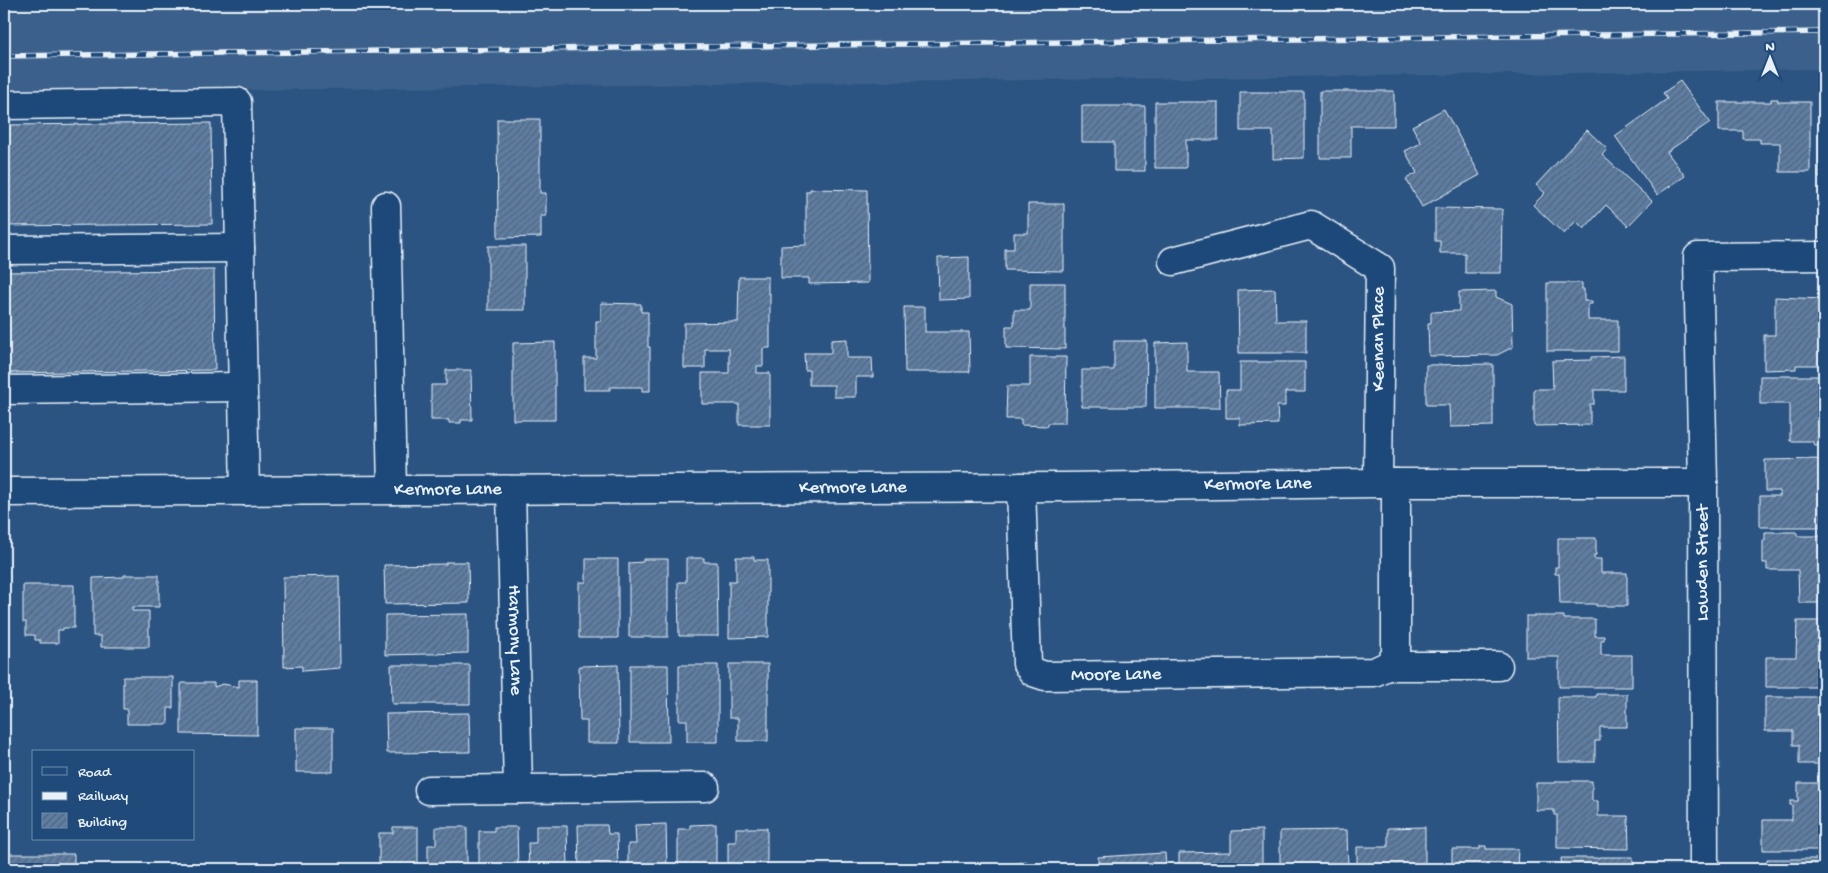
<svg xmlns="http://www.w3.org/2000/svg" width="1828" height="873" font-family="'Gochi Hand',sans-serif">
<defs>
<pattern id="building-hatch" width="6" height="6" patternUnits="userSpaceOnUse" patternTransform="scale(1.25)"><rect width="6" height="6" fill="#5d7da1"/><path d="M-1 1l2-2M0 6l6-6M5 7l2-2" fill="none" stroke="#53657a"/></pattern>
</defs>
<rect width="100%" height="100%" fill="#2b5482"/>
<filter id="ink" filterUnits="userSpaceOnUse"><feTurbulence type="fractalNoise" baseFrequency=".02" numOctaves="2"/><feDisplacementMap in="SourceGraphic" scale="10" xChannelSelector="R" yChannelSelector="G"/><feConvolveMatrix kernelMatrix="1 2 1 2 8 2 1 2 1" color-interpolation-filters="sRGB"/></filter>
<g filter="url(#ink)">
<path fill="#3a608b" d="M724,4H1824V69L1516,74L4,93V12Z"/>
<path fill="url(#building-hatch)" stroke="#e8f1f8" d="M1680,81L1710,122L1667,152L1685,176L1657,195L1615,136L1667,99L1663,93Z
M1320,91H1394V126H1351V158H1320Z
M1240,92H1304V158L1273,159V131H1240Z
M1771,99H1778V102H1810V172H1780V143H1760V139H1743V131H1719V102H1771Z
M1155,102H1218V140H1186V168H1155Z
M1082,106H1145V171H1114V142H1082Z
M1444,109L1480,175L1422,207L1406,179L1417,173L1405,151L1421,143L1412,126Z
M1819,110H1824V178H1819Z
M497,119H540V193H546V216H541V237L498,238Z
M211,123L212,224L4,226V125Z
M1587,130L1607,149L1602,155L1652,201L1628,226L1606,205L1584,229L1576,221L1564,234L1533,205L1545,193L1536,185Z
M810,189L867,190L868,283L809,284V278H781V246L806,245V191H810Z
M1028,204H1064V271L1005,270V249H1014V233H1028Z
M1435,208L1502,209L1501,273H1465V253H1440V241H1435Z
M488,246H525V310H488Z
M969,257V299L939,300L938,258Z
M214,270L215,370L4,373V272Z
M739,277H768V293H770V348H763V366H757V373H770V425H739V404H702V373H729V349H705V368H684V323L738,322Z
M1030,283H1065V349L1006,348V326H1014V310H1030Z
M1547,283H1582V289H1584V301H1592V304H1588V320H1618V351H1547Z
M1275,289L1276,321H1306V353H1239L1238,290Z
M1496,291V297L1512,304L1513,347L1497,355L1429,356L1428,323H1431V312L1459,311V292Z
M1775,297L1824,299V365H1796V369L1764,370V335H1775Z
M601,303L641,304V312H648V347H650V391H642V387H610V390H584V358H596V321H601Z
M904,307H925V332H969L970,372H905Z
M847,339V358H872L873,377H856V397H834V385H809V370H805L804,353H831V340Z
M1114,341H1147L1146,407H1082V370H1114Z
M555,342V420H513V343Z
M1187,342V372H1219L1220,408H1155V343Z
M1624,356V390H1594V404H1590V425L1534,426V389H1553L1552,361L1591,360V357Z
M1030,357H1066L1065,423H1048V426L1021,425V419H1006L1007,386H1030Z
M1240,362H1305V392H1285V406H1277L1278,424L1240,425V418H1226V390H1240Z
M1493,364V426L1450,427L1449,405H1426V365Z
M446,370H471L472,420H461V423H449V420H431V385H446Z
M1760,376H1824V445H1814L1812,441H1790V404H1760Z
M1824,459V527H1760V496H1780V491H1765V460Z
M1765,532H1797V536H1824V603H1799L1798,570H1767V563H1763V540H1765Z
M1558,538H1596V555H1594V559H1601V573H1627V606H1596V604H1560L1559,574H1555V567H1558Z
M736,557H754V560H768V637L729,638V581H736Z
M686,558H704V562H717L718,636H679L678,582H686Z
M586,559H618V638H579V582H586Z
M643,559H668V637H629V563L643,562Z
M446,562H468L469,603L385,604L384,565L446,564Z
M124,575H159V607H132V611H149V647H101V636H93V578L124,577Z
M339,576L340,668L302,671V666L284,667L283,577Z
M23,585H74V628H63V630H58V643H40V640H35V635H26V622H23Z
M468,614V653L385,655V615Z
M1526,616H1564V619H1595V636H1604V640H1601V655H1632V687H1559V657H1526Z
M1797,621H1824V687H1766V657H1796Z
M4,663H5L6,698H4Z
M729,664H768V741H738V718H729Z
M391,665H470V704H392Z
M618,665L619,743H587V721H580L579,666Z
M630,665H668L669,742H630Z
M679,665H718V742H687V720H679Z
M123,677H173V708H168V724H127V709H123Z
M239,680H257V735L181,734V683H214V687L223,684L239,687Z
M1596,694H1627V727H1600V741H1595V762H1559L1558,697H1596Z
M1765,697H1824V764H1799V745H1793V731H1765Z
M469,713L470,752L387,753L386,714Z
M296,728H333V772H296Z
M1556,781H1592V801H1598V816H1628L1629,849L1557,848V815H1554V810H1536V783H1556Z
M1798,783H1824V850H1763V820H1792V805H1790V801H1798Z
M666,824L667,869H628V844H636L635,825Z
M716,824V869H678V829H690V825Z
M578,825H607L608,834H617L618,869H579Z
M536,826H567L568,869H529L528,843H536Z
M393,827H418V869H379V833H393Z
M436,827H467V869H428V845H436Z
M494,827H517L518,869H479V831H494Z
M1425,827V869H1357V847H1388V828Z
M736,828H767V869H728V842H736Z
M1262,830V869H1179V853L1231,852V831Z
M1347,830L1348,869H1280V831Z
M1480,846H1486V849H1518L1517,869H1452V849H1480Z
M1165,853L1166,869H1099L1098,857Z
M4,854H74V869H4Z
M1600,857H1633V869H1562L1561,858H1600Z
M1767,859H1824V869H1767Z
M1026,861L1028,869H993Z"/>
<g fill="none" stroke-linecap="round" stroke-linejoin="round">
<defs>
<g id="minor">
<path d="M4,105L237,102L245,491"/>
<path d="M386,206L392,490"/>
<path d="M4,250L240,248"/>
<path d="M1173,261L1311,225L1380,268L1378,483"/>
<path d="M4,390L242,387"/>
<path id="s1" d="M1021,487L1027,664L1033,672L1045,676L1374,672L1387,666L1396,656V483"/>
<path id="s2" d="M511,490L518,789"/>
<path id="s3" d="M4,492L1063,487L1378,483H1703"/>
<path d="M1387,666H1498"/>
<path d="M429,790L705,787"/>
<path d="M1704,869L1703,483L1698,257L1824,256"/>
</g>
</defs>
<use href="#minor" stroke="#e8f1f8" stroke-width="31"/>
<use href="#minor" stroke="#1f4a7a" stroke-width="28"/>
<defs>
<path id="rail" d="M4,56L1824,32"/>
</defs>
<use href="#rail" stroke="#e8f1f8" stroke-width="5.5"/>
<use href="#rail" stroke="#1f4a7a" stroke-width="4" stroke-dasharray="11" stroke-linecap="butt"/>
</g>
</g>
<g text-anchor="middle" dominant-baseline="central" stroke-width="4.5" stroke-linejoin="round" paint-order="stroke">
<g font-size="19" fill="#e8f1f8" stroke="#1f4a7a">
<text transform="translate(1379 339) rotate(-90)">Keenan Place</text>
<text stroke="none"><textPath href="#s3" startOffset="1254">Kermore Lane</textPath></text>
<text stroke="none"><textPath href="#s3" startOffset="849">Kermore Lane</textPath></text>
<text stroke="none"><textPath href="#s3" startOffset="444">Kermore Lane</textPath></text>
<text transform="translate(1703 563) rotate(-90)">Lowden Street</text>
<text stroke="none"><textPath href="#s2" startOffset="150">Harmony Lane</textPath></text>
<text stroke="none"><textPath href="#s1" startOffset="271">Moore Lane</textPath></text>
</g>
</g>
<rect width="1828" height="873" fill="none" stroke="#1f4a7a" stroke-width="20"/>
<rect x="10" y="10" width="1808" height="853" fill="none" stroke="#e8f1f8" stroke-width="2" filter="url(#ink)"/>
<rect x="32" y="750" width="162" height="90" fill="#1f4a7a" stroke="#6f8dac"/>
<rect x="42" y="767" width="25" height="8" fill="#1f4a7a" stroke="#6f8dac"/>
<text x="78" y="776" font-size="15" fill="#e8f1f8">Road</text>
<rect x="42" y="792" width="25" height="8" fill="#e8f1f8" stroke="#6f8dac"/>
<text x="78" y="800" font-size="15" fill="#e8f1f8">Railway</text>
<rect x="42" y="813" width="25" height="15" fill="url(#building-hatch)" stroke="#6f8dac"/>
<text x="78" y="826" font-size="15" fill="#e8f1f8">Building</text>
<g transform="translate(1770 58)" stroke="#1f4a7a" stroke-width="4" paint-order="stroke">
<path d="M0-4L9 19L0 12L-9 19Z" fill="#e8f1f8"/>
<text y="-8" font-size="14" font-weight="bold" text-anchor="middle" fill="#e8f1f8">N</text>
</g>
</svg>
